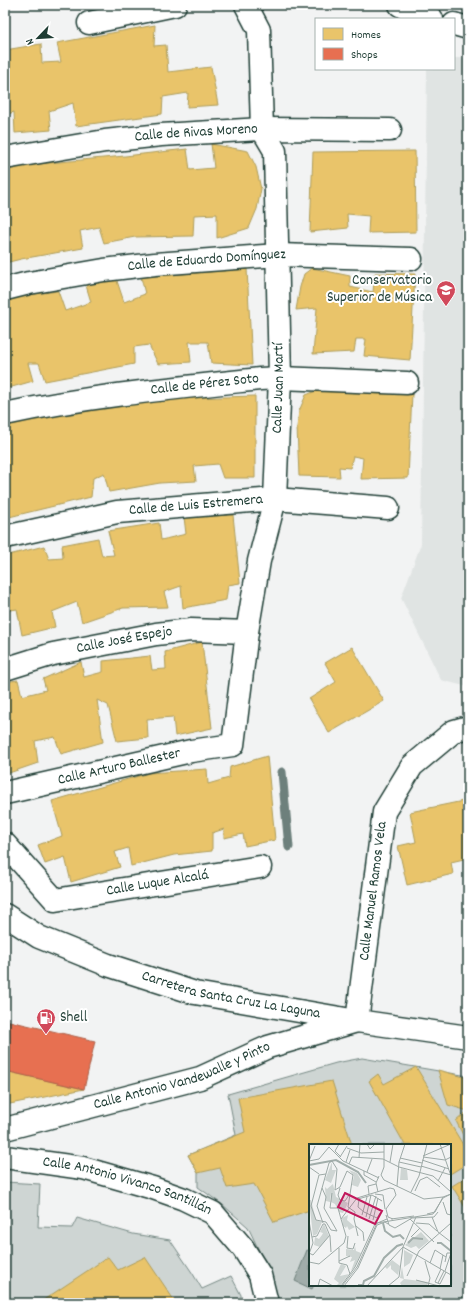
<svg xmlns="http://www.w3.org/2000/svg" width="473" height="1308" font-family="Dekko,sans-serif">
<rect width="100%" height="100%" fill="#f2f3f3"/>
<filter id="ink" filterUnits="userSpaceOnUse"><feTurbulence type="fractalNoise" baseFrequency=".025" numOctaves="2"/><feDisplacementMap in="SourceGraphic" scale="8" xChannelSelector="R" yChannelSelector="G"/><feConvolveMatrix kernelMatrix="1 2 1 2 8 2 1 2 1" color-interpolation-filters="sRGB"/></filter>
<g filter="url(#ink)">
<path fill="#e0e4e3" d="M454,58H463L468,62V687L441,680L401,598L421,544L427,69H454Z"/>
<path fill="#ced5d3" stroke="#768984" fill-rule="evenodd" d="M362,1058L468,1076V1303H277L272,1278L248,1227L223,1205L198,1187V1173L188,1155L236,1135L228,1094L336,1063ZM310,1145H450V1285H310Z
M5,1182L40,1184L38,1227L72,1228L77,1218L133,1234L170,1240L193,1274L202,1289L231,1276L241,1295V1303H5Z"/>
<path fill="#a1adaa" stroke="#6d807b" d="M307,1250L310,1251V1285H314L312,1289L295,1281Z"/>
<path fill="#e9c46a" stroke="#ac9c5a" d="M155,25L154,46L166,45L168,72L211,67L218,105L187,107L188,93L163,97L162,114L76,126L73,103L49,111L51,130L15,133L14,112L5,115V50L41,44L42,63L61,62L57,43Z
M211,144L248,151L256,167L261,189L257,209L249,228L217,238V214L194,215L193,236L135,237L104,243L99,227L80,231L83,248L21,259L5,263V171L27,165L125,156L187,149L190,170L214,168Z
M415,151L416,232L368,233L369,216L347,214L348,228L310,232L313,152Z
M312,268L350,276V287L373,292L375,273L415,274L410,360L364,356L366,339H356L354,352L313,354L317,308L296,310L300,287L304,274Z
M247,269L252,365L211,363L208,342H189L191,362L158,364L149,345L134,347V364L45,381L39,363H28L33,381L5,389V300L19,296L58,291L65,311L91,302L85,282L116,278L124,302L145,294L141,277Z
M316,391L412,394L408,478L361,479L363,458L353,456L350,468L339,467L340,477L299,476L297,427L299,411L306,395Z
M255,396V478H223L218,464L194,466L196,481L160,483L109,492L104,473L93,478L91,497L5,518V424L131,400Z
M233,515L240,583L228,585L226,600L183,608L181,586L164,592L168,607L123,608L82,622L77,602L52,612L55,627L22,635L17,609L5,611V556L44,546L49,559L63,558L62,545L98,538L102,556L114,555L108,531L159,523L161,540L186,534L184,517Z
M202,642L212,728L175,736L173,717L147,719L148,738L117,741L108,705L97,700L103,742L61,754L55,737L35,741L38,763L6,774L5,682L18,680L22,696L46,690L43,679L81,662L84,677L103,672V661L150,656L152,670L166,669L165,652Z
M352,647L384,701L329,733L309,699L336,682L325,663Z
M267,756L275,840L245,846L243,834L224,838V829L212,833V851L174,855L131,866L128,848L115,852L120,867L71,882L65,857L45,864L38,845L62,836L52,801L149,773L207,769L208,784L229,778L230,767Z
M468,800V858L451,862L453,874L407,885L398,846L416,842L410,812Z
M416,1067L468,1153V1163L450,1174V1145H405L369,1081L378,1074L384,1084Z
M438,1070L468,1078V1136L463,1135L456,1121L468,1111L448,1105Z
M5,1071L84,1089L5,1105Z
M332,1081L352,1145H310V1210L274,1222L254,1184L227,1188L220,1168L198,1173L188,1155L245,1132L238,1098Z
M468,1176V1212L452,1186Z
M108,1257L118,1270L145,1257L176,1303H39Z"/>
<path fill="#e76f51" stroke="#ab6048" d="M5,1020L95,1041L84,1089L5,1071Z"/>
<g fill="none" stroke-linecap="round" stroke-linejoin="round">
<path stroke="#6d807b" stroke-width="9" d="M282,772L289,847"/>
<defs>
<g id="minor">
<path d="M400,5L419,16L432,19"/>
<path d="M89,23L175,5"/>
<path d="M454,24L468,28"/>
<path id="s1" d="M5,158L105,141L161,135L262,129L390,130"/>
<path id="s2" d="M5,289L29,283L104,270L155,264L278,255L411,259"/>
<path id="s3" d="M5,414C89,396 174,388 260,379L280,378L407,383"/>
<path id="s4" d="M5,537L117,512L275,499L388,508"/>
<path id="s5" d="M5,669L53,654L156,634L191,630L247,632"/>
<path id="s6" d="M5,793L191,751L233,745L247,632L259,561L275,499L280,378L275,151L262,129L259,30L246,5"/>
<path id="s7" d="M5,844L55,900L260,867"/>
<path id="s8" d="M5,1129L200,1078L268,1047L357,1021L384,812L412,766L454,731L468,727"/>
<path id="s9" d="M5,1157L83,1168L153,1188L184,1199L213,1213L243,1248L260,1275L267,1303"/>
</g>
<g id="major">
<path id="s10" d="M5,915L39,937L108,965L195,993L357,1021L468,1037"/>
</g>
</defs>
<use href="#minor" stroke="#1f3d34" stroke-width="25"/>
<use href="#major" stroke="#1f3d34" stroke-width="25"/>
<use href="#minor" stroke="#fff" stroke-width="22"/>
<use href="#major" stroke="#fff" stroke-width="22"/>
</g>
</g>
<defs>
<symbol id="university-pin" viewBox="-11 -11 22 30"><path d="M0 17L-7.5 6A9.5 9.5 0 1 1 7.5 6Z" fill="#d1495b" stroke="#fff"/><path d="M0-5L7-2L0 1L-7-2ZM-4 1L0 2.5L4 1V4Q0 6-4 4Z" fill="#fff"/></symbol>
<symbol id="fuel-pin" viewBox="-11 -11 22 30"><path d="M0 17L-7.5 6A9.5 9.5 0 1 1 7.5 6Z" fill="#d1495b" stroke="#fff"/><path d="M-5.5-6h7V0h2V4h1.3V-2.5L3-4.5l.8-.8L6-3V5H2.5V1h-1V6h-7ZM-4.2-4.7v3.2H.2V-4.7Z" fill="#fff"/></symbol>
</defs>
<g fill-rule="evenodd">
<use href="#university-pin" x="435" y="279" width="22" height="30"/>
<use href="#fuel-pin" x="35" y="1007" width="22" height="30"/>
</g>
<g text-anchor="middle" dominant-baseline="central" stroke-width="4" stroke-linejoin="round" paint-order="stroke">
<g font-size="15" fill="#1f3d34" stroke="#fff">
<text stroke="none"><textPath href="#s1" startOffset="193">Calle de Rivas Moreno</textPath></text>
<text stroke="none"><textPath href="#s2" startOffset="204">Calle de Eduardo Domínguez</textPath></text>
<text stroke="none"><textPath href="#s3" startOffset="202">Calle de Pérez Soto</textPath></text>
<text stroke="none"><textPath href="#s6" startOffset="594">Calle Juan Martí</textPath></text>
<text stroke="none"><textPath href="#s4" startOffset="194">Calle de Luis Estremera</textPath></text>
<text stroke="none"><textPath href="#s5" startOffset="123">Calle José Espejo</textPath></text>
<text stroke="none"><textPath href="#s6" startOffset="117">Calle Arturo Ballester</textPath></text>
<text stroke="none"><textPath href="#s7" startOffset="179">Calle Luque Alcalá</textPath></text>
<text stroke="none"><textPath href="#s8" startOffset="500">Calle Manuel Ramos Vela</textPath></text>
<text stroke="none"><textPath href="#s10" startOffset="242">Carretera Santa Cruz La Laguna</textPath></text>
<text stroke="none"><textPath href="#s8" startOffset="185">Calle Antonio Vandewalle y Pinto</textPath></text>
<text stroke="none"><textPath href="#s9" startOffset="126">Calle Antonio Vivanco Santillán</textPath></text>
</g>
<g font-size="15" fill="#1f3d34" stroke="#fff" text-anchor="end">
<text x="432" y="281">Conservatorio<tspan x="432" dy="17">Superior de Música</tspan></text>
<text x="60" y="1018" text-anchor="start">Shell</text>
</g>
</g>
<g transform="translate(309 1144)">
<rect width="142" height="142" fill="#f2f3f3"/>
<path d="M23,18V26H27L22,39L16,36ZM92,24L98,26L99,36H91ZM40,26L48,29L52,36L49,43L43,41L45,32ZM24,40L27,53L39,59L34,69L30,68L26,60L22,58V49L21,58L17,57L16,43L18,45ZM0,56H2L7,76L13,78L8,90L4,92ZM39,71L38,76L46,83L40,86L38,82L37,84L34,82L33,74ZM15,80L20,92L11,103L5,101L6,93L10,95L13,91L14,89L11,88ZM112,88L120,97L110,105L107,102L102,104L96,101ZM46,102L47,107L52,109L45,124L42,127L46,116L41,118L43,113L37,112V105L45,106ZM95,106L104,111L101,119L95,123ZM83,116L91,122L89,131L82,125V121L78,125L76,123ZM32,120L37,122L31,132L40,130L31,142L28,141L30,139L25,135ZM93,123L95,135L119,138L118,142H93L91,139L95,135L91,134Z" fill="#ced5d3"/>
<path fill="none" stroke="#a1adaa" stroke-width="2" d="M0,21L27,16L49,28L57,39M74,79L76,87L84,93L91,91L95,95M99,99L104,94L114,95M128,99H132L142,107M49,141H54L55,137L65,132L75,114L88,102L94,100"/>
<path fill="none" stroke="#9eaaa7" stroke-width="1" d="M30,0L26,7L32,13M58,0L61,5L66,0M131,0L142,32M38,4L52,9L75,8M114,12L142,0M31,13L38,2M114,13L136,16L142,13M50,14L51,0M91,14L113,19M74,15L90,23L124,32L142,48M113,16L140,25M0,17L10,15L20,3L34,17L70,34M0,17L6,2M37,18L41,6M81,18L84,0M90,18L112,23M40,20L43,13L74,15M112,22L142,31M0,23L10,30M55,27V31L67,38M58,28L63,15M17,30L10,31L2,62L7,76L17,78L22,86L28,87M72,31L75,36L115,55L134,53M72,31L75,23V0M129,37L136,24M88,42L90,18L96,0M13,44L17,53L15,64L28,87M31,44L29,51L31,56L36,57L40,51M106,47L111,36L118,33L131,43M69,48L67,39L70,32M102,48L110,32L118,0M23,49L21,64H29L32,75M60,50L59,42L67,40M66,50L74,51L76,65M49,55L63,51L73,57M50,55L49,63L55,68L68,74L71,69M134,58L138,70L142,71M118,70L126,68L134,53L142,50M53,71L58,53M77,71L80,81L86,84L103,74L125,73L129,68M57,73L62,51M123,73L129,88L142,98M60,75L67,52M82,75L105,72M101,75L125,98M64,76L69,54M0,77L4,99L0,110M14,79L8,62L20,19L23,17L28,25L26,46L31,43L38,27L44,31L39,63L46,68L45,75L49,92M107,79L120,80L128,87M47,82L54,88L55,97M39,92L38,104L44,105L46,99M3,93L8,92L14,80H16L21,92L22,108M102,93L111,84M94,103L142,131M30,104V119L38,121L41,130M0,109L4,111L21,91M30,117L41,112M116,117L121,134L119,142M0,118L10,120L35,99L37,92L32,75L48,54L81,44L85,45L87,51L77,65L79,73L84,75M136,118L138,109H142M121,119L126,106L137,113M131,125L134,111M132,125L126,138L131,140L137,128M136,127L142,109M98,132L110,107L142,79M107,136L130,142M129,139L135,127M9,142L11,135L24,142M32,142L46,123L66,80L78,75M33,142L48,123L68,79L124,70L134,54L142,50M35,142L49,124L68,81L76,78L79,80M58,142L94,103M79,142L90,133L94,103L107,73"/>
<path fill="#c2185b" fill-opacity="0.15" stroke="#c2185b" stroke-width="2" d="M36,49L73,67L66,80L29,63Z"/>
<rect width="142" height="142" fill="none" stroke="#1f3d34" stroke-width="2"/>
</g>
<rect width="473" height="1308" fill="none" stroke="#fff" stroke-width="20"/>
<rect x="10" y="10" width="453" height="1288" fill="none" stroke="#1f3d34" stroke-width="1.5" filter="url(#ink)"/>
<rect x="315" y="18" width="140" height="52" fill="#ffffff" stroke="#a5b1ae"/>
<rect x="323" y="28" width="20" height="12" fill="#e9c46a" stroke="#a5b1ae"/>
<text x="351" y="38" font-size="12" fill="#1f3d34">Homes</text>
<rect x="323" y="48" width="20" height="12" fill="#e76f51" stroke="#a5b1ae"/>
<text x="351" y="58" font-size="12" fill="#1f3d34">Shops</text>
<g transform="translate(38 38) rotate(245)" stroke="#ffffff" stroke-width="3" paint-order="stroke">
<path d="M0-3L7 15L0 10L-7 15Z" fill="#1f3d34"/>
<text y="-6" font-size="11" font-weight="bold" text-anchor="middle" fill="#1f3d34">N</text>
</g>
</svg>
